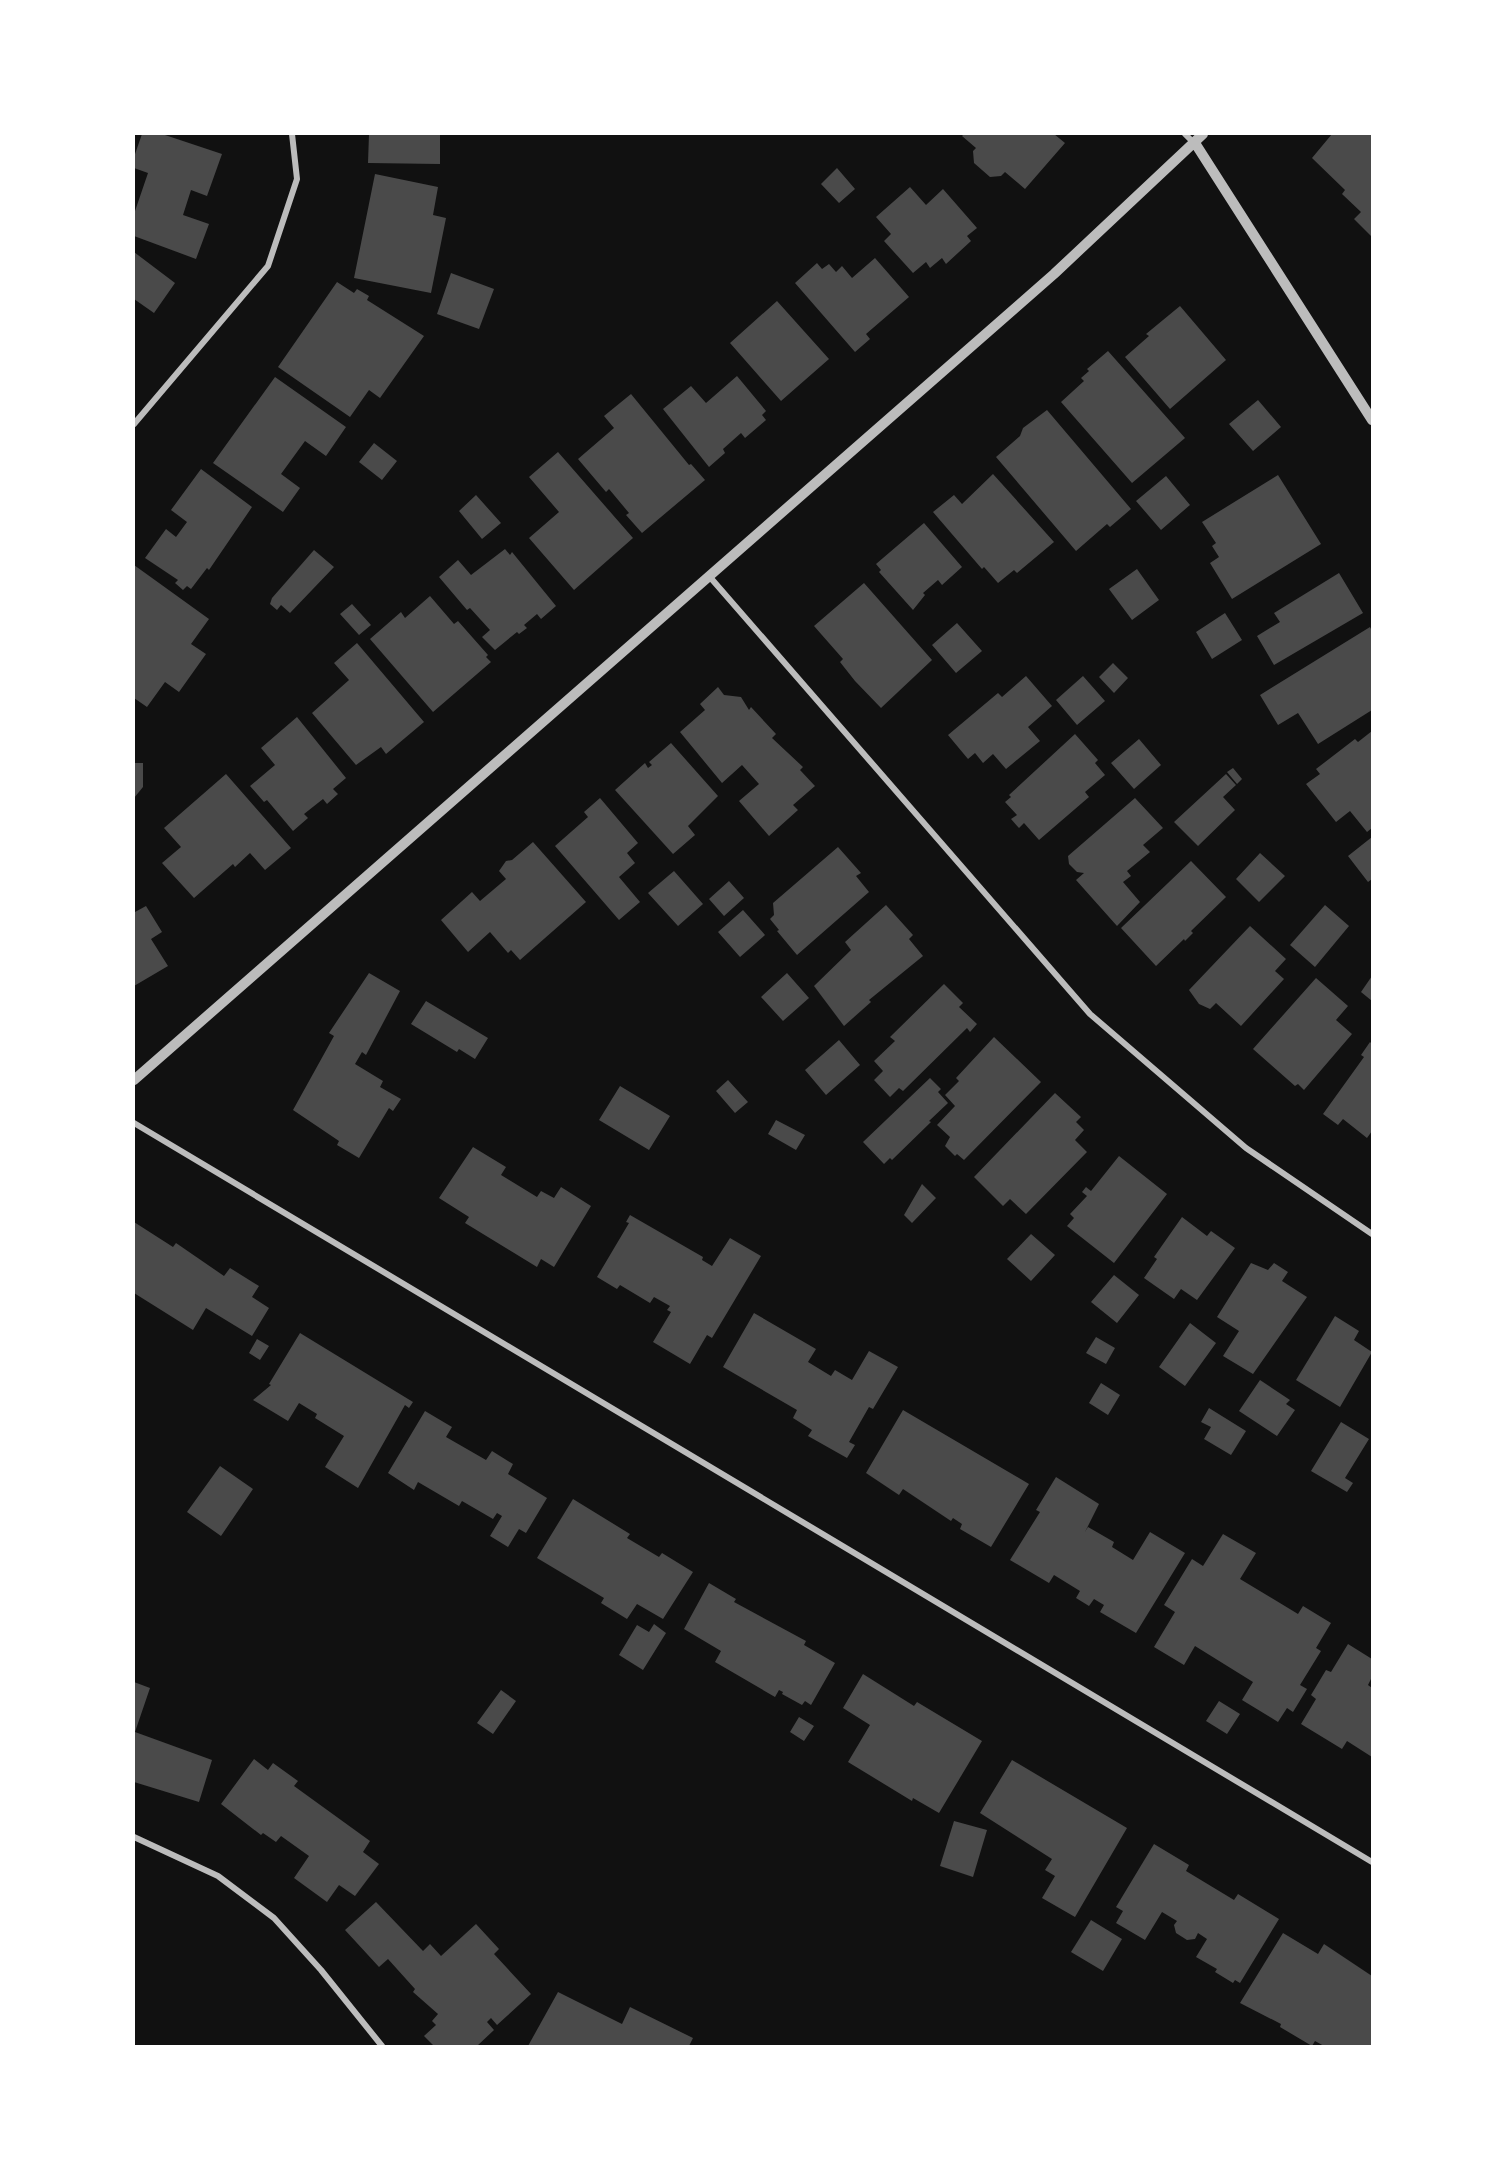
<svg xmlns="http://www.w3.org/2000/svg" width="1506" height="2180" font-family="Arial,sans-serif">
<rect width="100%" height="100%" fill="#111"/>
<path fill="#4a4a4a" d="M142,134H162L222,154L207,196L191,190L183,215L209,224L196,259L134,236V214L148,173L134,168V157Z
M369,134H440V164L368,163Z
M964,134H1054L1065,143L1025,189L1005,172L1001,176L990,177L974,163L973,151L976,148L962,136Z
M1332,134H1372V237L1354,219L1361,212L1342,194L1345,190L1312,158Z
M837,168L855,189L839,203L821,184Z
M375,174L438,187L433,215L446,218L431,293L354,278Z
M910,187L926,205L943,189L977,228L967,236L971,241L946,264L942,258L930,268L926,262L913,273L884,241L891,234L876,217Z
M134,252L175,283L154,313L134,299Z
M875,258L909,297L866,334L870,339L855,352L795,283L817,263L822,269L829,264L836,272L842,266L852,278Z
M451,273L494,289L479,329L437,314Z
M337,282L354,293L357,289L369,296L367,300L424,336L380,398L369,390L350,417L278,367Z
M777,301L829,359L781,401L730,343Z
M1180,306L1226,360L1170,409L1125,357L1149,336L1146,334Z
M1108,351L1185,438L1132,483L1061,402L1084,381L1081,378L1089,371L1087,369Z
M737,376L766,411L762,415L766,420L745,438L741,433L723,449L725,453L709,467L663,409L691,386L706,403Z
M275,377L346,427L326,456L305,441L281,474L300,488L283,512L213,463Z
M631,394L689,465L691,464L705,480L642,533L626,515L629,513L609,489L606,492L578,459L614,428L604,416Z
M1258,400L1281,427L1253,451L1229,424Z
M1047,410L1131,509L1110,527L1107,524L1076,551L996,457L1020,436L1023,428Z
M374,443L397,461L382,480L359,462Z
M558,452L633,538L574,590L529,538L559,512L529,477Z
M201,469L252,507L209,570L207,568L191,589L187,586L183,590L175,583L178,580L145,558L166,529L176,537L187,522L171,510Z
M993,474L1054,542L1017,573L1014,570L998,583L984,567L982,569L933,512L954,495L962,504Z
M1278,475L1321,544L1232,599L1210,563L1219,557L1212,546L1216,543L1202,522Z
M1166,476L1190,505L1161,530L1136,501Z
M476,495L501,523L482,539L459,511Z
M924,523L962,567L942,585L938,580L923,593L925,595L913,610L879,572L881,570L876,564Z
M505,549L510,555L512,552L556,606L541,619L537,614L524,625L527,628L519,634L517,632L495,650L482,637L490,630L470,608L467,610L439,577L458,560L471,575Z
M314,550L334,567L290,613L281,605L277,610L270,604L272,598Z
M134,565L209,619L191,644L206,654L179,692L165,682L147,707L134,698Z
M1137,569L1159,600L1132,620L1109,589Z
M1339,573L1363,613L1274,665L1257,636L1280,622L1274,613Z
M864,583L932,660L881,708L855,681L840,662L843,659L814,626Z
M430,596L454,624L458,621L488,655L486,657L491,662L433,712L370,639L401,612L405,618Z
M352,604L371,625L359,635L340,614Z
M1225,613L1242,640L1212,659L1196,632Z
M957,623L982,651L956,673L932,645Z
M1370,627L1372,631V710L1318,744L1298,713L1278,725L1260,695Z
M357,643L424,722L386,754L381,747L356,765L312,713L349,680L334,663Z
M1113,663L1128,678L1114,693L1099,677Z
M1026,676L1052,706L1028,727L1040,741L1006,769L993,754L983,763L975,753L968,759L948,735L998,693L1002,697Z
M1083,676L1105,701L1077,725L1056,700Z
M718,687L724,695L741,697L749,710L751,707L776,734L772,738L803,767L800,770L815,786L793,805L798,810L769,836L739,801L759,784L742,765L722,783L680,732L705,710L700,704Z
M297,717L346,778L333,789L338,794L327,804L323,799L304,814L308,818L293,831L267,800L264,802L250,786L275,765L261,748Z
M1372,731V828L1367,832L1350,811L1336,822L1306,784L1320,774L1316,769L1355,739L1358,742Z
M1075,734L1098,760L1095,763L1105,775L1085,792L1089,797L1039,840L1024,823L1019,828L1011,819L1017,815L1005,802L1011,797L1009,795Z
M1139,739L1161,765L1134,789L1111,763Z
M671,743L718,796L688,826L695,835L673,854L615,790L645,763L648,768L652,765L649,762Z
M134,763H143V787L134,798Z
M1233,768L1242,779L1237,784L1227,772Z
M226,774L291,848L265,870L250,853L235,867L233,864L194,898L162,863L181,847L164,828Z
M1226,774L1236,785L1223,797L1235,810L1198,846L1174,822Z
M600,798L638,843L627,853L635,863L619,877L640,902L619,920L555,846L588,817L584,812Z
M1135,798L1163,828L1143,845L1150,852L1127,871L1131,876L1123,882L1140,902L1117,926L1076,880L1084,873L1077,872L1069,864L1068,856Z
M1372,837V879L1368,882L1348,856Z
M533,842L586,902L520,960L511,950L508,953L490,932L468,952L441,920L472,892L480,901L506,879L499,871L506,861L512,860Z
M838,847L861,873L856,876L869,892L797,955L777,931L779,930L770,919L774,915L773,903Z
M1260,853L1285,876L1259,902L1236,879Z
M1191,861L1226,897L1191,931L1193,933L1185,941L1184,939L1156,966L1121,928Z
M674,871L703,904L678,926L648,893Z
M729,881L744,898L724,916L709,899Z
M886,905L913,935L909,939L923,956L869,1000L871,1002L844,1026L814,986L851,950L845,942Z
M1325,905L1349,926L1315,967L1290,945Z
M146,906L162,932L151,939L168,966L134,986V910L135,912Z
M743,910L765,935L740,957L718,932Z
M1250,926L1286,959L1275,971L1284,979L1241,1026L1216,1003L1210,1009L1199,1004L1189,990Z
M369,973L400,991L366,1055L362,1052L355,1064L383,1081L380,1087L401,1099L393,1111L389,1108L359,1158L337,1145L339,1141L293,1110L334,1036L329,1033Z
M787,973L809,998L783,1021L761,997Z
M1372,976V1001L1361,992Z
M1316,978L1348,1006L1336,1020L1352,1034L1304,1090L1298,1084L1295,1086L1253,1049Z
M944,984L963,1003L959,1007L977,1024L970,1032L967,1028L903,1091L899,1088L890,1097L874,1080L883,1071L874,1061L895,1041L890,1037Z
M426,1001L488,1038L475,1059L459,1049L457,1052L411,1024Z
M994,1037L1041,1082L964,1160L957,1154L955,1156L945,1146L950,1137L937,1125L955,1106L945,1095L959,1081L956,1078Z
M839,1040L860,1065L826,1095L805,1070Z
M1370,1042L1372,1044V1131L1367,1138L1343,1119L1338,1125L1323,1114L1364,1057L1361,1055Z
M930,1078L941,1089L938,1092L948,1103L929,1121L931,1122L892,1160L890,1158L884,1164L863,1142Z
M728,1080L748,1102L735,1113L716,1091Z
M620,1086L670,1116L649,1150L599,1120Z
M1055,1093L1081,1117L1076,1122L1084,1130L1075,1140L1087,1152L1026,1214L1010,1199L1003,1206L974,1177Z
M776,1120L805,1135L796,1150L768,1134Z
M473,1147L506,1167L501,1175L537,1197L541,1191L554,1198L561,1187L591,1206L554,1267L541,1259L537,1267L465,1223L469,1217L439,1198Z
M1119,1156L1167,1194L1114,1263L1067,1226L1074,1218L1070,1214L1087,1196L1082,1192L1086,1187L1091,1191Z
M922,1184L936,1198L912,1223L904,1215Z
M630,1215L703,1257L702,1260L712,1266L730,1238L761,1256L712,1338L707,1335L690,1364L653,1342L671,1312L667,1310L670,1306L654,1297L650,1303L620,1285L617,1289L597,1277L629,1223L626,1222Z
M1182,1217L1207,1236L1211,1231L1235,1248L1197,1300L1181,1289L1174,1299L1144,1278L1157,1259L1154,1257Z
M134,1222L173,1247L176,1243L224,1276L230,1268L259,1286L252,1297L269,1308L252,1336L206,1308L193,1330L134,1293Z
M1031,1234L1055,1255L1031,1281L1007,1259Z
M1251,1263L1268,1270L1274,1263L1288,1272L1282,1281L1307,1297L1253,1374L1223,1356L1239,1331L1217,1317Z
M1114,1275L1139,1295L1117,1323L1091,1302Z
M754,1313L816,1349L808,1362L831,1376L835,1370L852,1380L869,1351L898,1367L873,1409L869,1407L849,1442L855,1445L847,1458L808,1436L812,1430L793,1418L797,1410L723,1367Z
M1335,1316L1359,1331L1354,1340L1372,1352L1340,1407L1296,1380Z
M1190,1323L1216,1343L1185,1386L1159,1367Z
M300,1333L413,1402L409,1408L405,1405L358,1488L325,1467L344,1436L315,1418L317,1414L299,1403L288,1421L253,1400L271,1385L269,1384Z
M1096,1337L1115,1348L1106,1364L1086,1353Z
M257,1339L269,1346L260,1360L249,1353Z
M1260,1380L1290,1400L1286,1404L1295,1410L1277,1436L1239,1411Z
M1101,1383L1120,1395L1108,1415L1089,1403Z
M1209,1408L1246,1431L1231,1455L1204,1439L1211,1427L1201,1422Z
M903,1410L1029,1484L991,1547L960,1529L962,1524L953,1518L951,1521L903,1489L899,1495L866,1473Z
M425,1411L452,1427L446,1437L486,1460L492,1451L513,1464L508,1474L547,1498L526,1533L519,1529L508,1547L490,1536L502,1516L497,1513L493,1519L462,1501L459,1506L418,1482L414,1490L388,1473Z
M1341,1422L1369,1439L1345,1478L1353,1483L1347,1492L1311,1471Z
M220,1466L253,1489L221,1536L187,1512Z
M1056,1477L1099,1504L1085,1532L1088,1527L1114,1542L1112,1547L1133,1560L1150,1532L1185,1553L1136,1633L1100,1612L1104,1605L1094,1599L1089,1606L1076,1598L1080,1591L1054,1575L1049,1583L1010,1560L1040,1512L1036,1510Z
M573,1499L630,1534L627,1538L659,1557L662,1553L693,1572L663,1619L637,1604L627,1619L601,1603L604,1598L537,1558Z
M1223,1534L1256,1553L1240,1579L1298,1614L1303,1606L1331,1623L1316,1648L1321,1651L1300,1685L1307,1689L1293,1712L1287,1708L1278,1722L1242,1700L1253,1682L1195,1646L1184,1665L1154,1647L1175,1612L1164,1605L1192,1559L1203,1566Z
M709,1583L736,1599L734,1602L806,1641L804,1645L835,1663L811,1705L805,1701L802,1705L782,1694L783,1692L779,1690L775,1697L715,1662L721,1651L684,1629Z
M654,1624L666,1633L643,1670L619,1655L637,1625L649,1632Z
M1348,1644L1372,1659V1677L1368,1685L1372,1688V1757L1347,1741L1342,1749L1301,1724L1316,1699L1311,1695L1326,1670L1331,1672Z
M863,1674L914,1706L917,1702L982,1741L939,1813L913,1798L912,1801L848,1762L870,1725L843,1708Z
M134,1682L150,1688L135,1732L212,1760L199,1802L134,1782Z
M501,1690L516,1701L493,1734L477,1723Z
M1219,1701L1240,1714L1227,1734L1206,1721Z
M799,1717L814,1726L804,1741L790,1732Z
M254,1759L268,1770L273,1763L298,1781L294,1786L370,1841L363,1852L379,1864L355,1896L339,1885L327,1902L294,1878L309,1856L281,1836L276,1842L263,1833L261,1835L221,1804Z
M1012,1760L1127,1828L1075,1917L1042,1898L1055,1876L1045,1870L1052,1859L980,1813Z
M954,1821L987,1830L973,1877L940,1866Z
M1154,1844L1189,1865L1186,1871L1234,1900L1238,1894L1279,1919L1240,1983L1235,1980L1233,1983L1215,1972L1217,1969L1196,1957L1207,1939L1198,1933L1195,1939L1187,1940L1176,1933L1174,1925L1177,1921L1162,1912L1145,1940L1116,1923L1123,1911L1116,1907Z
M376,1902L423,1951L430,1944L441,1956L476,1924L499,1949L494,1954L531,1994L497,2025L491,2018L487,2022L494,2030L477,2046H434L424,2036L436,2025L432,2021L438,2014L413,1992L415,1989L388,1959L379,1967L345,1930Z
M1091,1920L1122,1939L1103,1971L1071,1952Z
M1283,1933L1318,1954L1324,1944L1372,1976V2046H1324L1315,2041L1312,2046L1280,2027L1281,2024L1240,2003Z
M558,1992L622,2024L630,2007L693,2038L689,2046H528Z"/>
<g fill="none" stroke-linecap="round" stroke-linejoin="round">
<path stroke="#bcbcbc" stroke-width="6" d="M1185,134L1194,143
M134,424L268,266L297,179L292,134
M709,576L1090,1014L1246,1148L1372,1234
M134,1123L1372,1862
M134,1837L218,1876L274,1918L321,1970L382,2046"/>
<path stroke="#bcbcbc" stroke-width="10" d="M1195,143L1372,420
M134,1080L1054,274L1203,134"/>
</g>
<rect width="1506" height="2180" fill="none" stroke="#ffffff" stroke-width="270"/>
</svg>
